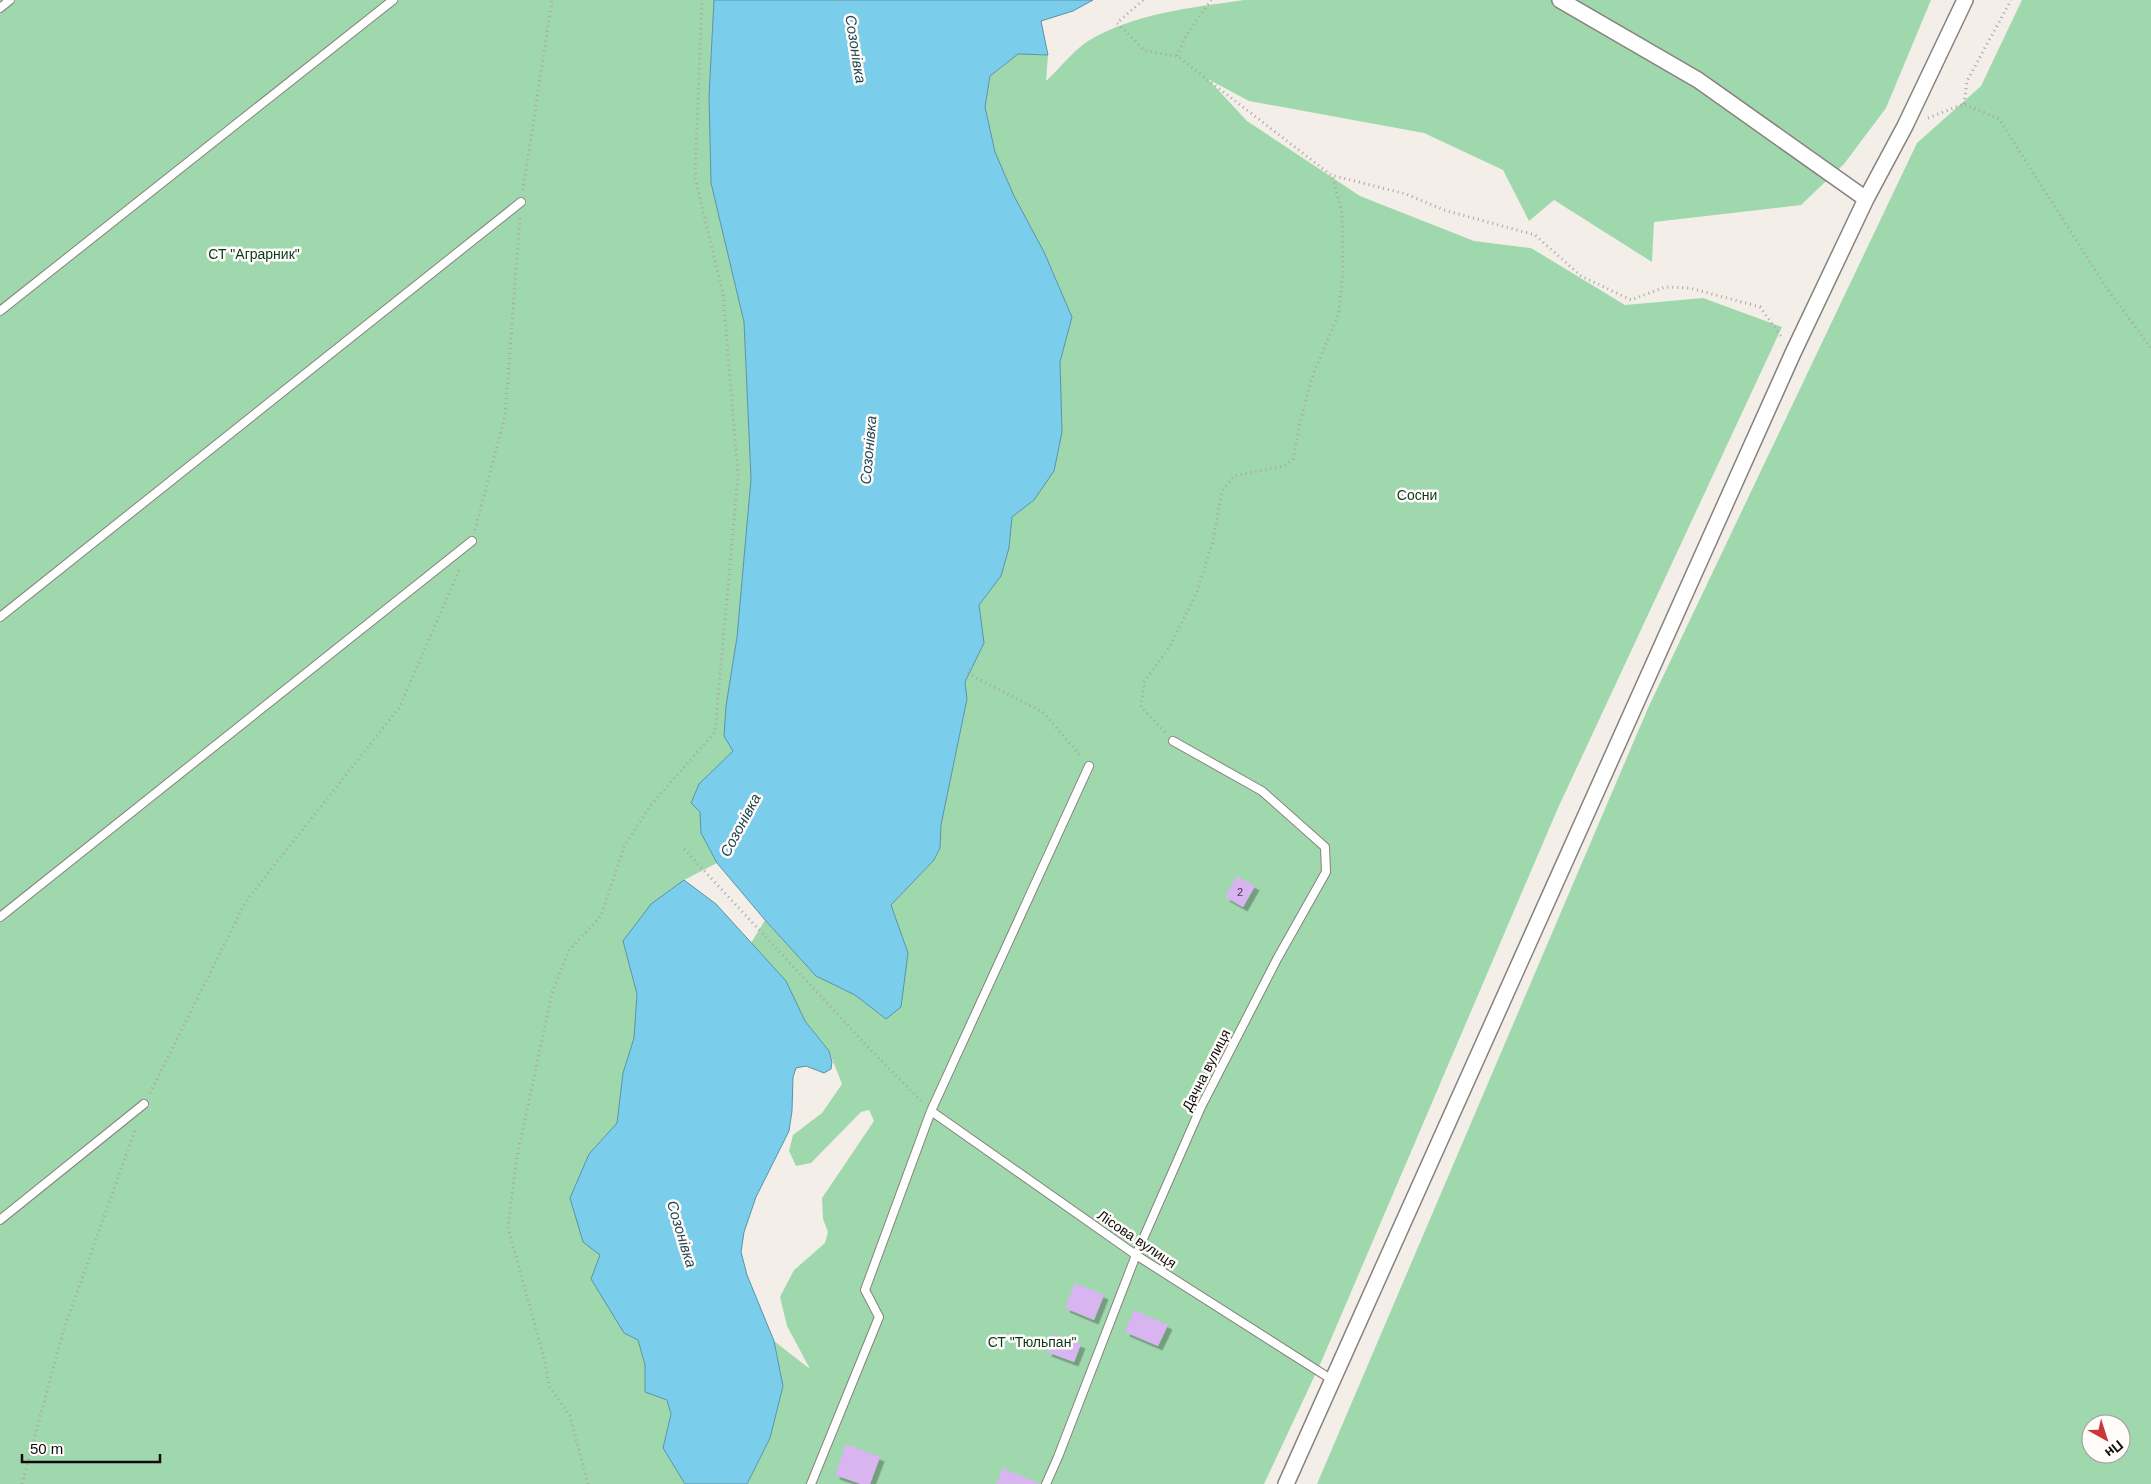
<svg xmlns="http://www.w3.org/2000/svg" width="2151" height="1484" font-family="Helvetica,sans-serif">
<defs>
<filter id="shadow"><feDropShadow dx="4.5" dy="4.5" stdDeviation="0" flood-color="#0004"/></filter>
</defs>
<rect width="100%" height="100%" fill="#f4eee9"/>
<path fill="#a0d8ae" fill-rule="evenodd" d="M0,0H714L709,96L711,183L744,322L751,480L737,637L726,706L733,751L699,784L701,833L717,863L684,880L623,941L637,994L634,1038L623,1073L617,1123L589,1154L600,1255L624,1333L638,1340L645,1365V1392L667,1400L671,1414L663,1448L685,1484H0Z
M1244,0H1931L1886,108L1844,164L1801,205L1654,222L1652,262L1554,200L1529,221L1503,170L1424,133L1249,101L1208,79L1247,121L1360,196L1474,241L1531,248L1625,305L1703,298L1782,327L1558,808L1322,1360L1264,1484H747L770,1438L783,1386L774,1341L810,1369L787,1326L780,1297L794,1270L825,1243L828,1232L823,1219L822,1198L874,1121L869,1110L861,1112L811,1163L796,1166L789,1151L793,1135L822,1113L842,1084L829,1051L805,1021L786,981L751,943L765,920L816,976L855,995L886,1019L908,953L891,905L934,860L940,849L941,825L967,699L965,682L984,643L979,605L1001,576L1009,548L1012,517L1034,500L1062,432L1060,362L1072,317L1044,252L1014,196L995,152L985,107L990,76L1018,54L1048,55L1046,81C1058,70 1074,50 1088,41C1135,13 1190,8 1244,0Z
M2022,0H2151V1484H1317L1648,708L1917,143L1981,86ZM2091,1424H2121V1454H2091Z"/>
<path fill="#7acdeb" stroke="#5a93a8" d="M714,0H1093L1073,11L1041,21L1048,55L1018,54L990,76L985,107L995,152L1014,196L1044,252L1072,317L1060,362L1062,432L1054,471L1034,500L1012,517L1009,548L1001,576L979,605L984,643L965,682L967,699L941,825L940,848L934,860L891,905L908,953L901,1007L886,1019L855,995L816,976L765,920L717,863L701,833L700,812L691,803L699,784L733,751L724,736L726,706L737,637L751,479L744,322L711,183L709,96Z
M684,880L716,904L786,981L805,1021L829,1051L832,1062L831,1069L824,1073L806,1066L796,1068L793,1077L792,1111L789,1131L756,1197L744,1232L741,1252L747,1275L774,1341L783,1386L770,1438L747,1484H685L663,1448L671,1414L667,1400L645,1392V1365L638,1340L624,1333L591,1279L600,1255L583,1242L570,1198L589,1154L617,1123L623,1073L634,1038L637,994L623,941L651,904Z"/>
<path fill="#d8b4f0" filter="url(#shadow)" d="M1237,876L1255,886L1243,907L1225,897Z
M1075,1283L1104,1295L1094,1320L1065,1308Z
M1134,1310L1168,1325L1158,1346L1125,1332Z
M1054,1334L1081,1344L1074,1362L1047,1352Z
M846,1444L880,1457L870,1484H861L835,1475Z
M1003,1468L1040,1484H996Z"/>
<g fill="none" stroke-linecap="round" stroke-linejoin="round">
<defs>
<path id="service" d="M0,8L10,0
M0,311L393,0
M0,617L521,202
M0,917L472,541
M931,1111L1136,1255L1334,1381
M0,1220L144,1104
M811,1484L879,1317L865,1290L931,1111L1089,766
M1046,1484L1058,1457L1136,1255L1201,1107L1277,959L1326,872L1325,847L1262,791L1173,741"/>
<path id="minor" d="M1560,0L1698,80L1866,199
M1286,1484L1793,353L1866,199L1905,126L1965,0"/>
</defs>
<use href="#service" stroke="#87827e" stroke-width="10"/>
<use href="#minor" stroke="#87827e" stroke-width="18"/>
<path stroke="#aaa5a2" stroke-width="3" stroke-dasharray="1 4" stroke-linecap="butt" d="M1143,0L1117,23L1145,51L1177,56L1331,175L1406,194L1444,210L1535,235L1581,276L1631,300L1665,287L1690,288L1760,307L1783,339
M1177,56L1187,34L1211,0
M1964,104L1967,81L2011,0
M1928,118L1964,104L1999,119L2104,284L2151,348
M523,190L552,0
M475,530L505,416L520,218
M969,669L967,673L1044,713L1082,758
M1165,732L1141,707L1144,682L1170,646L1197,592L1213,541L1222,491L1234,476L1284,466L1293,459L1300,423L1312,377L1339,313L1343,268L1342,213L1332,175
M684,849L867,1046L922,1102
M150,1093L246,901L399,708L460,568
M22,1484L63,1332L136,1127
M588,1484L570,1416L549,1386L545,1362L508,1227L516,1162L552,993L569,950L601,916L624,847L650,806L715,732L738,475L723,294L695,178L702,0"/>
<use href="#service" stroke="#fff" stroke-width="8"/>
<use href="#minor" stroke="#fff" stroke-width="15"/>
</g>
<g text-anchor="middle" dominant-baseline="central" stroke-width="5" stroke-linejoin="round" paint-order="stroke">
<g font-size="11" fill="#413745">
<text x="1240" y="892">2</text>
</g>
<g font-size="14" fill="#08391c" stroke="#fffcf9">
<text x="254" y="254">СТ "Аграрник"</text>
<text x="1417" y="495">Сосни</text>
<text x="1032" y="1342">СТ "Тюльпан"</text>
</g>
<g font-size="14" fill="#0f0d0c" stroke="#fffcf9">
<text transform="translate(1206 1070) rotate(-63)">Дачна вулиця</text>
<text transform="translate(1137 1239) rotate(34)">Лісова вулиця</text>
</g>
<g font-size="15" font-style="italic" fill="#224855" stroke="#fffcf9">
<text transform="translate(856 49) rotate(81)">Созонівка</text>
<text transform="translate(868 450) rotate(-85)">Созонівка</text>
<text transform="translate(740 825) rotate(-62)">Созонівка</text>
<text transform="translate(682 1234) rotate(73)">Созонівка</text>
</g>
</g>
<g transform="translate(2106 1439) rotate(141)"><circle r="24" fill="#fffcf9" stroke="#9f9c9a"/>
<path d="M0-4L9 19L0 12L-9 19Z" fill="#c8383c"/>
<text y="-8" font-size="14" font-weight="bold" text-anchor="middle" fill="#0f0d0c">Пн</text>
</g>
<path d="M22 1454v8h138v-8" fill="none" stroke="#0f0d0c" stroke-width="2.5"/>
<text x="30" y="1454" font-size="15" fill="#0f0d0c" stroke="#fffcf9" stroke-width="4" paint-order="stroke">50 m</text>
</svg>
